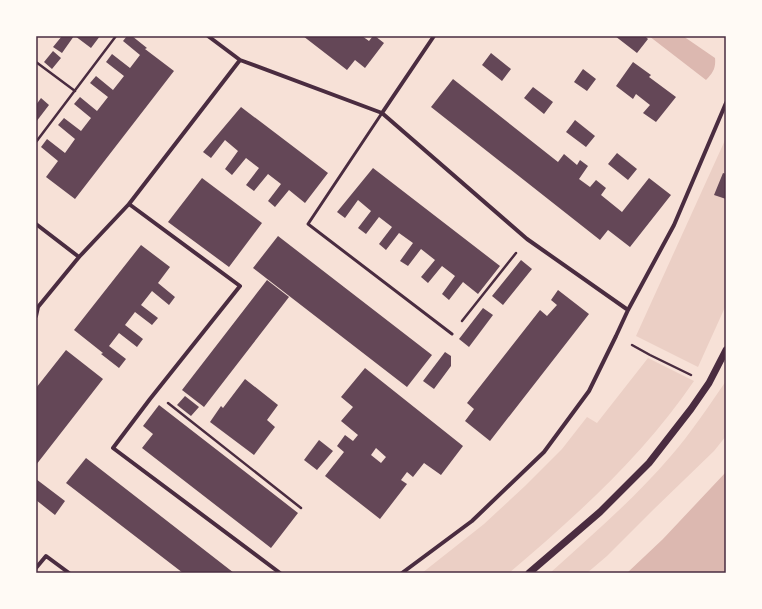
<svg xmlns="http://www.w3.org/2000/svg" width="762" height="609" font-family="'Asap Condensed',sans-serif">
<rect width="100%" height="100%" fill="#f7e1d7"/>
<path fill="#ebcfc5" d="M726,138V305L698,367L636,336Z
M648,358L694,381C643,456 577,515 509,573H422L484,524L525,486L562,449L587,417L597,423Z
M726,381V436L714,451L654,509L607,556L587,573H550C591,536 634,499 670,457C691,433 708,407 726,381Z"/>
<path fill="#dcb8b0" d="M649,36H683L715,58C716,68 713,73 706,80Z
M726,472V573H627L663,539Z"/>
<path fill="#644757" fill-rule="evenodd" d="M62,36H74L62,53L53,47Z
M75,36H100L91,48Z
M127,36H132L147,48L145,49L174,71L75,199L46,177L58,161L41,147L47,139L65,153L75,139L58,125L64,118L81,131L91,118L74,104L80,97L97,111L108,97L90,83L96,76L113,90L124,76L106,62L112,54L130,68L140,55L123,41Z
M303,36H362L369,41L373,36H375L384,43L365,68L355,60L347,70Z
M615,36H645L648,39L637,53Z
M53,51L61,58L52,69L44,62Z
M491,53L511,69L502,81L482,65Z
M633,62L651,75L649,77L676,97L656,122L643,113L650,105L636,94L633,99L616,86Z
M583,69L596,79L587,91L574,82Z
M453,79L558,162L564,154L577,165L580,160L588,166L579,179L590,187L596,180L606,188L601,195L622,212L649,178L671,195L630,247L608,230L600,240L431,107Z
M533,87L553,102L544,114L524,98Z
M41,98L49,105L36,122V105Z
M241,107L328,173L305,203L289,190L275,207L268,201L281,184L268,174L254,191L246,185L259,168L246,158L232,175L225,169L238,151L225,140L211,158L203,152Z
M575,120L595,136L586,147L566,132Z
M617,153L637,169L628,180L608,164Z
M373,168L500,266L478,294L463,282L449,300L442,294L455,276L442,266L428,283L421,277L435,260L421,249L408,266L400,261L413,243L399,233L386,250L379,244L392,227L379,217L366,234L358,228L371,211L358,200L345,218L337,212Z
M723,173L726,174V199L714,195Z
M202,178L262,223L229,267L168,222Z
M278,236L432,355L407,387L253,268Z
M141,245L170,267L158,283L175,297L169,305L152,291L141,305L158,318L152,325L135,312L125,325L143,339L137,347L119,333L109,346L126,359L119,368L101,354L103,353L74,330Z
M521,260L532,269L503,305L492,296Z
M267,280L289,297L204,407L182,390Z
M558,290L589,314L490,441L465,421L474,409L467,403L540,310L547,316L557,305L551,300Z
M483,308L493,315L469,347L459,339Z
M66,350L103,379L36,465V388Z
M445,352L451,356V366L434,389L423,381Z
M365,368L463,446L441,475L424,463L413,477L407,472L401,480L407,484L380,519L325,476L344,452L337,446L345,435L353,441L358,435L341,421L353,407L341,397ZM376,448L386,457L381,463L371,455Z
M245,379L278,405L267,420L275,427L254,455L210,422L221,406L223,408Z
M185,396L199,407L191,416L177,405Z
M159,405L298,513L271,548L142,448L153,434L143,426Z
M319,440L333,451L317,470L304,460Z
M86,458L162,517L234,573H183L66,483Z
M36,479L65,501L55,515L36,500Z"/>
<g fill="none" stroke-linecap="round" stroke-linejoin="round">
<path stroke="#4a2c40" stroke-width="2.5" d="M36,62L75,91
M36,142L116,36
M462,321L516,253
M632,345L650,355L691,375
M168,403L301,508"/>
<path stroke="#4a2c40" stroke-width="3" d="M382,113L308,224L452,334"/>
<path stroke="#4a2c40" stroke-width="4" d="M208,36L240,60L382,113L527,239L628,310
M382,113L434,36
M129,204L240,286L150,399L113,448L280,573
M36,224L79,257
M36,316L38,307L79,257L129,204L240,60
M36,568L46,556L69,573
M402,573L472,521L544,452L589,391L616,336L628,310L674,225L726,103"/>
<path stroke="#4a2c40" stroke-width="7" d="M529,573L600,512L649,463L691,409L709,383L726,350"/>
</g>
<rect width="762" height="609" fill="none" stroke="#fffaf5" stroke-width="74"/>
<rect x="37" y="37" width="688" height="535" fill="none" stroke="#4a2c40" stroke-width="1.5"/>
</svg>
